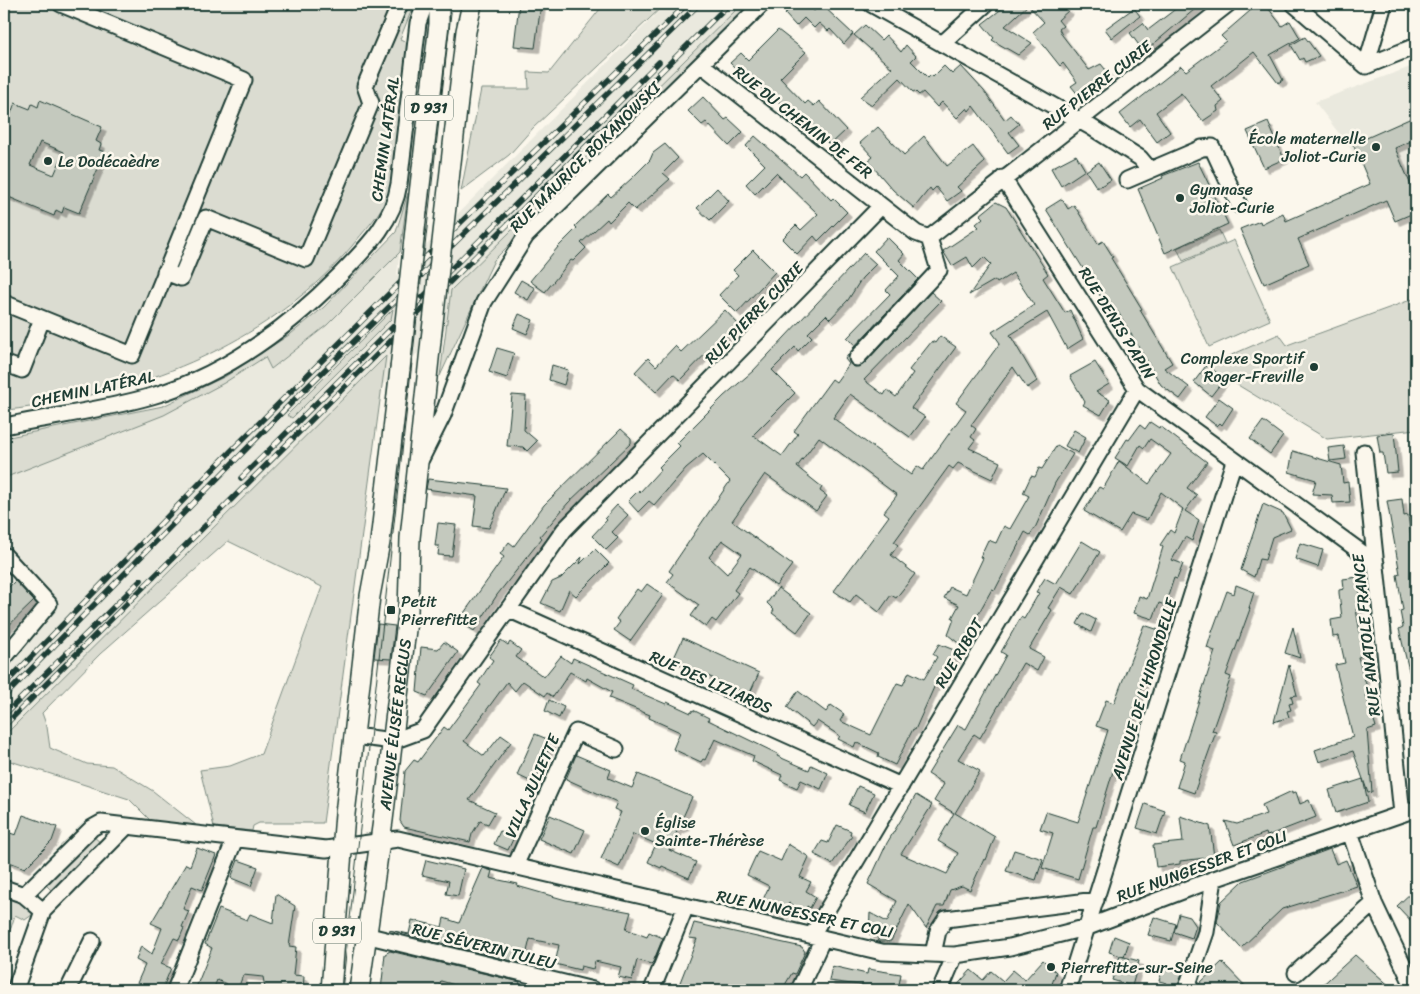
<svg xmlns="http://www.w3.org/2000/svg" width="1420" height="994" font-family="Sriracha,sans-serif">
<defs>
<filter id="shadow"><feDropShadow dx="4.5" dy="4.5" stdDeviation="0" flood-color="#0004"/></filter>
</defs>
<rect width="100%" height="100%" fill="#fbf7ec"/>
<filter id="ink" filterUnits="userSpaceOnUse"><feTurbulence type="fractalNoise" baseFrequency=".02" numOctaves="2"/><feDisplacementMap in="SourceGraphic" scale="10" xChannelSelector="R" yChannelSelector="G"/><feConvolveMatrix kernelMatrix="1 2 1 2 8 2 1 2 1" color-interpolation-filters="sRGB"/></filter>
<g filter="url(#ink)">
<path fill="#eae9de" d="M666,4H743L515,233L462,312L385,383L362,393L4,741V438L163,406L226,376L292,333L324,307L403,224L397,275Z
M1416,65V212L1395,221L1377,181L1370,184L1360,161L1315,102Z"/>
<path fill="#dbdcd1" stroke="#7d8c82" d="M4,4H414L400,39L409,43C406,72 402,101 399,130C396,155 395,180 384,204C376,219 363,232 352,246C279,332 170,382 60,401C41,405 23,409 4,410Z
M604,4H665L533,128L509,155L461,191L481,89H529L528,72L549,73Z
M742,4H751L494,260L440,376L451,290Z
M408,193L400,252L327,325L271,369L265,357L224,383L164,415L4,478V462L7,461L4,438L163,406L226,376L292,333L324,307L396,232Z
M1219,230L1225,243L1183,261L1177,248Z
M1234,240L1270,320L1209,347L1173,267Z
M1416,298V429L1327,439L1213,370L1211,364L1279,334L1287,345Z
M393,309L391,319L292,418L287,415Z
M386,356L323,823H259L253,826L252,831L214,827L200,770L230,766L261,754L322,587L228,541L100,654L42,713L47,727L50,748L87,764L112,766L153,791L196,825L151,821L129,799L4,759V736Z
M92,835L102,844L53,892L44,883Z
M4,893L28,902L36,912L25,920L15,915L11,928L5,935Z"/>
<path fill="#c4c9be" stroke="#1f3d34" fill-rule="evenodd" filter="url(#shadow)" d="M519,4H541L535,48L514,46Z
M781,4H808L814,11L821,4L853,34L844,44L830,29L828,31L819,23L814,28L804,18L796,26L785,14L788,11Z
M1008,4H1059L1069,10L1058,20L1063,26L1059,29L1062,35L1089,70L1101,64L1109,74L1080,97L1071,86L1077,82L1063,63L1060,66L1033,32L1044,22L1028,5L1005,26L1032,43L1018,55L992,40L994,38L982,24Z
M1182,4H1201L1144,52L1130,33L1143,23L1148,30Z
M1258,4H1265L1282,26L1290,21L1300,38L1270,55L1283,80L1278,83L1254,52L1211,86L1223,101L1217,106L1218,111L1203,121L1181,93L1156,112L1170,132L1157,142L1140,119L1130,127L1120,114L1181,66L1186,71L1226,41L1221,36Z
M1134,8L1140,16L1112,38L1105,29Z
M865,25L881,40L886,35L901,52L906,45L916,56L911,61L928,78L931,75L933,77L944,66L952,74L961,66L984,91L1005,120L1011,115L1019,124L1009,132L1019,145L1008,153L973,106L969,111L967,108L957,118L942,102L937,107L923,92L919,95L915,91L913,92L900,78L872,105L860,97L892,68L854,35Z
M778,30L806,52L780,78L805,104L808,101L814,106L819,101L846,130L830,145L819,134L748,77L747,79L730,63L741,53L748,60Z
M1305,37L1319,56L1305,62L1303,58L1300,60L1291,45Z
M703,97L725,120L728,118L743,132L729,146L706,122L702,125L688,111Z
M40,100L102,127L96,141L101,144L99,150L105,152L79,213L64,207L62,213L56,210L54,216L4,195V131L15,103L30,109L32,104L38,107ZM40,142L64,152L54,175L30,165Z
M1416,116V139L1395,148L1416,197V212L1395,221L1386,200L1298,239L1309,264L1264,284L1240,229L1260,221L1261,224L1283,213L1286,221L1370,184L1353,144Z
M1268,122L1284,159L1264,168L1247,131Z
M878,127L904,155L924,136L947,166L973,146L985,162L957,187L961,191L947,201L936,187L932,191L930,188L914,208L893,190L868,161L873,157L860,143Z
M755,136L800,176L804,172L831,200L833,198L847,212L818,241L814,236L797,254L782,239L796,225L801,230L818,214L776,173L755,194L746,184L765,165L746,146Z
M665,144L678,158L663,173L670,179L635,210L628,203L609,222L607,219L581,243L586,248L573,261L571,260L545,292L530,281L558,247L577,228L575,226L608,194L611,197L631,179L650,160L653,153Z
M1076,155L1085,170L1061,186L1051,168Z
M1099,162L1111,180L1097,188L1086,171Z
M1198,162L1228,224L1165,253L1138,189L1163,178L1162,176Z
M717,188L729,201L710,220L697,208Z
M1062,199L1068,209L1074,205L1098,244L1103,241L1113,257L1111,258L1142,309L1140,310L1172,363L1164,368L1189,387L1180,399L1161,385L1118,312L1115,313L1110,303L1106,305L1046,209Z
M996,202L1006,207L1048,274L1043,278L1065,313L1070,310L1083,339L1067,349L1047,312L1010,335L1037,381L1027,388L1013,367L971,425L976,429L971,437L975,440L969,448L1000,462L992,479L958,463L953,469L949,466L894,542L898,545L891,555L915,574L896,598L891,595L879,612L856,594L850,602L834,591L889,516L884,512L897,495L819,437L797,467L822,487L820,491L827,496L816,511L765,474L732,521L792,565L776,586L750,567L734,590L738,593L716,622L712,619L706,627L691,616L699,605L667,582L673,574L669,571L730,481L703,454L686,468L654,505L649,501L638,512L628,501L639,490L640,492L661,469L659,467L680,446L677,443L724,396L753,371L864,253L876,264L862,278L848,300L830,319L826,315L808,333L812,337L798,351L795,347L772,370L795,393L753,435L782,456L798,434L794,431L821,394L832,379L836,382L849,364L845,359L848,355L851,365L855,367L863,365L931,292L941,301L864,380L884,395L887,390L896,397L913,373L909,370L932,341L935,343L940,336L956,347L911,408L925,417L910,437L850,394L833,418L911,475L917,466L923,470L966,410L956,403L1000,343L992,332L1034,305L1013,273L997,283L995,280L969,295L991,264L984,257L973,268L967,257L952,266L943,251L979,227L976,224L983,218L980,215ZM722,540L742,554L727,574L709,557Z
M887,237L904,254L899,260L918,279L852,349L856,345L847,338L890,294L886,290L899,276L874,251Z
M753,250L775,272L737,313L719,295L738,275L733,270Z
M521,280L535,288L528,300L514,292Z
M725,310L738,324L725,338L723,336L680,380L673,374L656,392L635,372L648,358L656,366L675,346L681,352Z
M519,314L533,320L527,334L513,328Z
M497,348L514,353L507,378L489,372Z
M1095,362L1109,384L1096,392L1110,400L1101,415L1083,405L1085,402L1070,376Z
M1208,363L1212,371L1225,378L1211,396L1194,382Z
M552,365L568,370L564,385L549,380Z
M512,395L526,396L524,430L537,441L527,451L523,447L507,446Z
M1219,398L1233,408L1222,425L1220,423L1217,426L1205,417Z
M1263,421L1283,436L1270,454L1250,439Z
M1150,422L1159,428L1160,426L1207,462L1187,488L1197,495L1185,511L1199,520L1192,541L1185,537L1172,560L1183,564L1177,579L1174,578L1165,605L1159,603L1153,619L1134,613L1139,596L1147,599L1163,547L1160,545L1170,530L1174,533L1183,509L1161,492L1147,520L1131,514L1120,532L1084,511L1099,487L1103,489L1119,461L1149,484L1171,454L1150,439L1144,448L1140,445L1128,466L1115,458L1127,439L1129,440L1140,425L1145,429Z
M621,429L631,438V443L568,503L540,536L542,538L497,595L474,631L459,620L504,557L500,554L509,542L514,546L544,505Z
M1074,430L1086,437L1078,453L1065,446Z
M1394,433L1398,472L1386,473L1383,453H1380L1377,435Z
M1057,445L1073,454L1055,483L1036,526L1030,535L1025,532L995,590L992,589L961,645L948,635L954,619L952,618L959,605L944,598L950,587L966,594L983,558L980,557L988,540L996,543L1004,526L1010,529L1029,496L1023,493L1031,476L1035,477L1039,468L1042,469Z
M1344,446L1346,459L1330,461L1328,448Z
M1293,451L1341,465L1343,483L1348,482L1350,502L1333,503L1332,495L1312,494L1316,480L1289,472Z
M428,479L482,485L506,488L489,528L473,526L477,496L426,489Z
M1402,499L1404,516L1408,515L1416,574V683H1412L1399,629L1403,627L1400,611L1403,610L1397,575L1400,574L1387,501Z
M1263,504L1283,513L1291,529L1272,537L1265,560L1259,559L1254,577L1241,570Z
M617,505L628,515L612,532L618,538L606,550L592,536L607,520L605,518Z
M438,523L456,525L452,556L438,555L439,546H435Z
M1082,541L1100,552L1073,594L1061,587L1048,608L1052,610L1029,649L1044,657L1037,671L1023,663L980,738L974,734L958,759L980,771L955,813L995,837L986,860L984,859L970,890L962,886L950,890L944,906H937L926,928L909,904L891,941H877L879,938L869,934L870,913L887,922L897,901L868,884L887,843L916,795L932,805L901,854L947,874L958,853L938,841L954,813L934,801L944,784L928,774L958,725L966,729L1006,655L1001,652L1021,617L1024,619L1039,593L1036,592L1045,578L1056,584Z
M1300,543L1323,550L1318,567L1295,559Z
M595,549L609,563L576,596L569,590L560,611L541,603L552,582L561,578L582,557L580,564Z
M1358,577L1362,608L1356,609L1361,638L1364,637L1368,655L1358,657L1369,694L1366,695L1376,727L1367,730L1372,792L1368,793L1353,751L1319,762L1315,750L1353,737L1335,665L1345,663L1339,636L1333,637L1331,620L1342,618L1339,593V590L1344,589L1343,579Z
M15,581L34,601L4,630V592Z
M647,584L663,595L630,641L614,630L620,622L616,619L637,589L641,592Z
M1236,585L1254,592L1249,608L1250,609L1226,675L1231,677L1212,731L1216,732L1194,793L1177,787L1185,761L1180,759L1215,651L1207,648L1212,632L1227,591L1234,594Z
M778,588L811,613L797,632L772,613L774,610L767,603Z
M1083,613L1096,620L1091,632L1077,624Z
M378,624L395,626L391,659L374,658Z
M1144,625L1162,631L1145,677L1122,754L1117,769L1114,768L1096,827H1093L1078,879L1042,868L1053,833L1040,829L1046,812L1078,822L1108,730L1096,726L1106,700L1114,703Z
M1293,627L1300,658L1285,653Z
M683,638L759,673L749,695L673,660Z
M501,640L508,645L510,642L521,650L516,657L544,677L561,656L571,663L573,658L633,685L631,689L666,704L667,702L691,713L693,710L709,718L708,720L778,754L777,756L809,770L811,765L828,773L821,789L801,780L797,788L780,780L782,775L752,761L754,756L715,739L705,760L703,759L701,762L673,749L680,732L649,718L650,715L609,698L612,692L587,678L586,681L570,672L553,697L547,693L545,696L523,681L515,691L507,682L464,741L484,756L501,735L511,742L469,800L495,812L488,824L480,821L472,834L470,842L404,827L400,821L405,771L414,760L418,762L444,727L448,730L481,685L478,683L493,660L489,657Z
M444,642L458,652L427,696L417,692L421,647L438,649Z
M939,644L959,652L943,678L939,676L915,730L913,729L895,765L878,757L879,753L856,742L854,747L838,739L840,736L817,721L812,727L787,707L798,691L826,712L831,705L844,714L840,721L871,735L897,683L903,685L909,672L924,679L937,657L933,654Z
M1289,665L1297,695L1291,696L1293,703L1289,704L1291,710L1287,711L1289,717L1274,722Z
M549,700L564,707L559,718L545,711Z
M535,734L552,741L534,783L517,775Z
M576,755L611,770L608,778L632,788L638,774L692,797L683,817L686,826L678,829L669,850L696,862L689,878L662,866L661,868L648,862L656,844L633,834L619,867L601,859L621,812L614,809L617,802L566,779Z
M1363,779L1368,802L1336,813L1329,790Z
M858,786L874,793L865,812L849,805Z
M1292,791V793L1296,792L1300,804L1309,800L1316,817L1267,836L1266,833L1234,845L1225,821L1237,824L1266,814L1262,805Z
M1145,804L1165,811L1157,834L1137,828Z
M23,815L57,827L52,841L25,868L4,860V831L16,835Z
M550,815L585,830L574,854L539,839Z
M1180,816L1210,826L1214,857L1180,861V864L1156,867L1153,845L1183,842Z
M837,825L851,831L850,835L852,836L832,864L814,854L822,841L828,843Z
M500,831L514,837L508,850L494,844Z
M788,844L809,857L800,877L811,882L806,891L816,897L810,908L807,906L804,912L789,903L784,914L759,909L769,886L747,875L758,851L781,861Z
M197,848L216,855L202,890L192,886L183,909L189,911L182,927L184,928L179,940L174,938L161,964L171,968L162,990H134L145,965L136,960L141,946L152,954L162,928L151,923L186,864L190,866Z
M1330,849L1336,864L1346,860L1357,886L1282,909L1241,948L1217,922L1221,902L1243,881Z
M1014,850L1043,859L1036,880L1006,871Z
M238,860L258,867L251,886L231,878Z
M426,860L464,869L458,896L446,894L449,881L422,875Z
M483,868L492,871L490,878L518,884L517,886L566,900L631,912L626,929L647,937L649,932L663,938L653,962L651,964L637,960L632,980L618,977L621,967L595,961L593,969L581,966L580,970L555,964L559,945L530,939L524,964L389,930L409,934L412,920L442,927L444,918L459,923Z
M1416,888V926L1397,906Z
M276,894L295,906L289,946L296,947L293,975L304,976L303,990L265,988L263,977L243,975L238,989L217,980L213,990H195L212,948L205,944L219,909L247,920L250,914L273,923Z
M1179,914L1190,917L1196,926L1192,938L1174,932Z
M1154,917L1176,924L1171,941L1148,935Z
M694,923L802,947L805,952L795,974L792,973L782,990H677L697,939L689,938Z
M1114,936L1129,942L1124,957L1109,952Z
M390,951L520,982L518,990H462V987L441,981L438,990H381L385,954Z
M1355,955L1394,990H1317Z
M1120,956L1139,961L1132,986L1112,980Z
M1043,960L1056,972L1050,990H953L971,970L983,980L991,971L1003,981L1013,970L1025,980Z
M1222,962L1249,990H1196L1198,985Z
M832,966L867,974L868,969L901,974L898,990L829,981Z
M1163,967L1182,973L1177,990H1165L1167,983L1159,981Z"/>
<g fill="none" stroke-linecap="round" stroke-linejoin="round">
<defs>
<path id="minor" d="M871,4L1091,127L1140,158L1150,170
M1294,4L1366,66
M942,44L986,4
M702,65L916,233L929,238L1228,4
M1366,66L1384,4
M1366,66L1416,46
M1003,178L1137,389L1376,563
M1127,180L1202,148L1212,147L1239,205
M165,272L181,278L206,218L306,259L371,103L365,86L400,4
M4,303L132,355L244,80L61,4
M857,358L939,270L929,238
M4,363L22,370L42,319
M4,426C53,416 104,410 152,396C225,375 289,327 341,274C367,247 393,222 399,184L418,23L425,4
M1364,452L1402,814
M421,459L443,415L484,302L526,236L762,4
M4,555L49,604L4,658
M508,609L901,786
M354,736L393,741L423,730L564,530L881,206
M1350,832L1374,903L1415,990
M515,866L576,732L616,749
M4,888L24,895L43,911
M24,895L92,828L101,823L326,849L398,839L882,952L955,955L1010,947L1088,927L1214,879L1416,809
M365,935L593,990
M812,935L1137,389
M933,954L938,931L946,919L1096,900
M1296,973L1374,903
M15,990L43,911L126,827
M68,990L92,941
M175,990L235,839
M652,990L686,906
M799,990L823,938
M940,990L955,955
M1067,990L1234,461
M1186,990L1206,932L1214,879"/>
<g id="major">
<path d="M449,180L466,31L472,4"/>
<path d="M417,211L439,24V4"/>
<path d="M331,990L345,814L370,596L380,542L400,369"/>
<path id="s1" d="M359,990L383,820L408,613L410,538L431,340"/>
</g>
</defs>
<use href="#minor" stroke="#1f3d34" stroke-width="19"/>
<use href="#major" stroke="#1f3d34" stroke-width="22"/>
<use href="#minor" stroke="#fbf7ec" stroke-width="15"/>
<use href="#major" stroke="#fbf7ec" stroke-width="19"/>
<path stroke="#1f3d34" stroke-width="1" d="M342,990L452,4"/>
<defs>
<path id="rail" d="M241,478L659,62
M4,685L231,451L457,226L687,4
M4,697L298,396L699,4
M4,715L141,580
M4,726L729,4"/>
</defs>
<use href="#rail" stroke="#1f3d34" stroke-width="5.5"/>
<use href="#rail" stroke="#fbf7ec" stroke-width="4" stroke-dasharray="11" stroke-linecap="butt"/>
<defs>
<path id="major-bridge" d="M431,340L449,180
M400,369L417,211"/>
</defs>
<use href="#major-bridge" stroke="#1f3d34" stroke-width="22" stroke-linecap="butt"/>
<use href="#major-bridge" stroke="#fbf7ec" stroke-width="19"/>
</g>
</g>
<g fill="#1f3d34" stroke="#fbf7ec" stroke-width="2">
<circle cx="1376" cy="147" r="5"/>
<circle cx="48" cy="161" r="5"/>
<circle cx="1180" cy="198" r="5"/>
<circle cx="1314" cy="367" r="5"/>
<rect x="386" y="605" width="10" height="10" rx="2.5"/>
<circle cx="645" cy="831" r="5"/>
<circle cx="1051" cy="967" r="5"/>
</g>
<g text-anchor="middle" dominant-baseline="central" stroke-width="5" stroke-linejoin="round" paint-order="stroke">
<g fill="#fbf7ec" stroke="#61756b" stroke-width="1">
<rect x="405" y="95.5" width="48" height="25" rx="4"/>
<rect x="313" y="918.5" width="48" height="25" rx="4"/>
</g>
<g font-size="15" font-weight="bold" fill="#1f3d34">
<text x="429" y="108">D 931</text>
<text x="337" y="931">D 931</text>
</g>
<g font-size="16" fill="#1f3d34" stroke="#fbf7ec">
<text transform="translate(1097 85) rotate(-38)">RUE PIERRE CURIE</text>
<text transform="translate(803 122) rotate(38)">RUE DU CHEMIN DE FER</text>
<text transform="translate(385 139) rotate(-82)">CHEMIN LATÉRAL</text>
<text transform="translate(585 157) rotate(-45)">RUE MAURICE BOKANOWSKI</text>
<text transform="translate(754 313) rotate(-46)">RUE PIERRE CURIE</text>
<text transform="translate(1117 323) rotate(58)">RUE DENIS PAPIN</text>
<text transform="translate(93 389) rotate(-12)">CHEMIN LATÉRAL</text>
<text transform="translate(1366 635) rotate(-96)">RUE ANATOLE FRANCE</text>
<text transform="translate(959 653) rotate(-59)">RUE RIBOT</text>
<text transform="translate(711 682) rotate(24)">RUE DES LIZIARDS</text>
<text transform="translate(1144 689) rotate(-73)">AVENUE DE L'HIRONDELLE</text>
<text stroke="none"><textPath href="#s1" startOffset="268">AVENUE ÉLISÉE RECLUS</textPath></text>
<text transform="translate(532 786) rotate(-66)">VILLA JULIETTE</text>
<text transform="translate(1202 866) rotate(-20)">RUE NUNGESSER ET COLI</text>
<text transform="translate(805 914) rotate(12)">RUE NUNGESSER ET COLI</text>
<text transform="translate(484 946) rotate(14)">RUE SÉVERIN TULEU</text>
</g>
<g font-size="16" fill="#1f3d34" stroke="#fbf7ec" text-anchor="start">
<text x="1366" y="138" text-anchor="end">École maternelle<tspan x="1366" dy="18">Joliot-Curie</tspan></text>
<text x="58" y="161">Le Dodécaèdre</text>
<text x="1190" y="189">Gymnase<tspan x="1190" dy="18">Joliot-Curie</tspan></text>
<text x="1304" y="358" text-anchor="end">Complexe Sportif<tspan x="1304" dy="18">Roger-Freville</tspan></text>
<text x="401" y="601">Petit<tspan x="401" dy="18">Pierrefitte</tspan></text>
<text x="655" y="822">Église<tspan x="655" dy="18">Sainte-Thérèse</tspan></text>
<text x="1061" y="967">Pierrefitte-sur-Seine</text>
</g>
</g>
<rect width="1420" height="994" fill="none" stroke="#fbf7ec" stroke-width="20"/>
<rect x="10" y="10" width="1400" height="974" fill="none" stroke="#1f3d34" stroke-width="2" filter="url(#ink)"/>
</svg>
